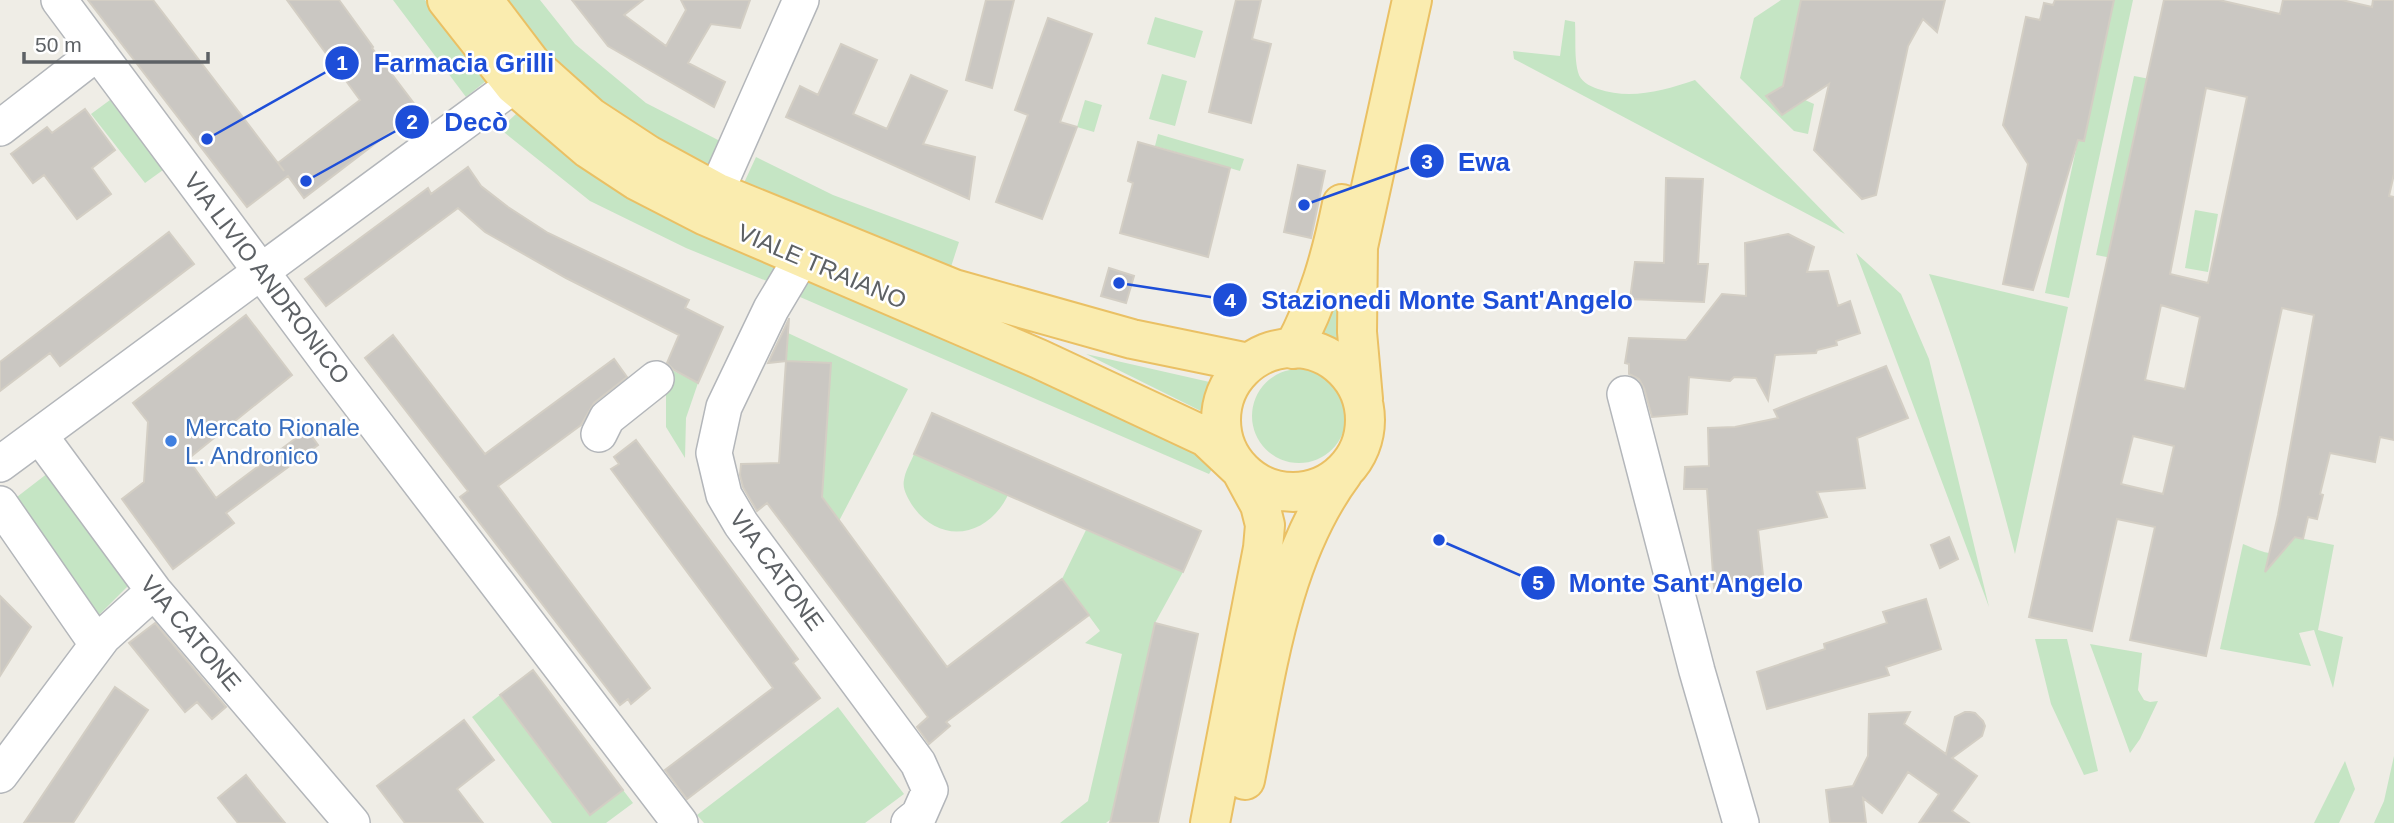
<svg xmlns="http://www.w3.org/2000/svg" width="2394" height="823" font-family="Arial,sans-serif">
<rect width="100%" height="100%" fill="#efede6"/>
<path fill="#c5e5c4" d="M393,0H425L486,81L466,97Z
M503,0H540L575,44L646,103L720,141L707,166L633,128L554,67Z
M1781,0H1801L1783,86L1767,96L1782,115L1809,81L1805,100L1814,104L1808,134L1794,131L1740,78L1754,18Z
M2114,0H2133L2069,298L2045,293L2078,140L2083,141Z
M1155,17L1203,31L1195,58L1147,44Z
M1565,20L1575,22C1576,38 1574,57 1578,72C1580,81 1589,86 1598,89C1630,100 1663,91 1695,80L1845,234L1514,59L1513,51L1560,56Z
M1162,74L1187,81L1175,126L1149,119Z
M2134,76L2150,79L2112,258L2096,255Z
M110,100L163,170L145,183L91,114Z
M1085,100L1102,105L1094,132L1077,127Z
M517,113L605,181L781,264L774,284L686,248L590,201L500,129Z
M1158,134L1244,159L1240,171L1155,146Z
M756,157L833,195L959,242L949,273L743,185Z
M2195,210L2218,214L2208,272L2185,268Z
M1349,241L1348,345L1321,336Z
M1856,253L1901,294L1929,359L1989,607Z
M1929,274L2068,307L2015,554C1990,459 1964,366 1929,274Z
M810,276L1217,461L1209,474L800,297Z
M788,333L908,389L839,521L822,497L831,363L786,361Z
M1086,354L1214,383L1205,413Z
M666,367L698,383L686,418L685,458L666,427Z
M1252 416a47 47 0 1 1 94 0a47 47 0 1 1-94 0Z
M914,454L1008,495C988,537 940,546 912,505C908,498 902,489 904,480C905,471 911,462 914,454Z
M48,473L129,585L97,617L13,500Z
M1086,530L1183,572L1155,623L1111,819L1106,823H1060L1088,801L1122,654L1085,643L1100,631L1062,579Z
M2295,537L2334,545L2318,630L2343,637L2333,688L2314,630L2299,633L2311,666L2220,649L2243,544C2268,554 2275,560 2295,537Z
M2035,639H2067L2098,771L2084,775L2051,704Z
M2090,644L2142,653L2138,690L2144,700L2150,702L2158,701L2140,739L2130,753Z
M500,695L590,814L623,790L633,803L606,823H552L472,717Z
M838,707L904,794L865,823H704L697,815Z
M2394,756V823H2374L2384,801Z
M2345,761L2355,789L2339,823H2314Z"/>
<path fill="#cac7c2" stroke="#d3cec4" stroke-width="2" fill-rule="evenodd" d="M88,0H153L284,171L278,163L360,100L287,0H339L373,47L372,48L419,110L304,198L288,176L247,207Z
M572,0H643L624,15L666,46L686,10L681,0H750L740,28L711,24L688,63L725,82L714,107L608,46Z
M986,0H1014L992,88L966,80Z
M1236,0H1261L1252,39L1271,44L1251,123L1209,112Z
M1801,0H1945L1937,32L1923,19L1908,46L1876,195L1862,199L1814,150L1829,84L1782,115L1766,96L1783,86Z
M2055,0H2114L2084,141L2078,140L2033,290L2003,284L2028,164L2003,125L2026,17L2040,20L2044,3L2053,5Z
M2164,0H2219L2280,14L2283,0H2342L2372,7L2373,0H2394V174L2389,196L2394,197V440L2380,437L2375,462L2330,453L2320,494L2323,495L2317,519L2308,517L2303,539L2295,537L2265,572L2278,515L2314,315L2282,308L2206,656L2130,640L2155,527L2117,519L2092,631L2029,617ZM2206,88L2247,97L2208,283L2170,274ZM2161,305L2200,317L2185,389L2145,380ZM2133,436L2174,446L2163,494L2121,484Z
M1048,18L1092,34L1060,122L1077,127L1042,219L996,202L1028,115L1015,110Z
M841,44L877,60L853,114L887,129L911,75L947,91L923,144L975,157L969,199L786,117L800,86L818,95Z
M85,109L115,150L92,168L111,194L77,219L44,175L33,183L11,154L47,127L52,133Z
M1138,142L1230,168L1208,257L1120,233L1133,183L1128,181Z
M1298,165L1325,171L1311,238L1284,232Z
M468,167L481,186L508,207L548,233L689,300L685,308L723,327L698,383L674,370L667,363L679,335L566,278L485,232L458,208L326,306L305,279L428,188L431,194Z
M1666,178L1703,179L1698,264H1708L1704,302L1630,299L1635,262L1664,263Z
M169,232L194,264L60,366L50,353L0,391V362Z
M1788,234L1814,247L1807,272L1828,271L1838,306L1850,301L1860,333L1836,341L1837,345L1817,350L1816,353L1775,355L1768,400L1756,378L1734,377L1730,381L1689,377L1687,414L1652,417L1644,388L1639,379L1629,374V364L1625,363L1629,338L1686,340L1722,294L1746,296L1745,243Z
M1109,268L1134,276L1126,303L1101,296Z
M246,315L292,375L188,459L216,498L307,430L318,445L226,513L234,523L173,569L122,499L144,482L148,422L133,403Z
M789,318L786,361L768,363L789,319Z
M393,335L485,454L614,359L627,377L594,403L581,425L498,486L650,688L631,704L628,699L620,705L460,497L468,491L365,358Z
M786,361L831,363L822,497L947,667L1062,579L1089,615L946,722L950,726L929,744L917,727L928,717L767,503L757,511L743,487L740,475L741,464L779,463Z
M1886,366L1908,418L1857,438L1865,488L1817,492L1827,517L1758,530L1764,584L1714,588L1707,489H1684L1685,467L1709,466L1708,428L1735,427L1778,418L1774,410Z
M932,413L1201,531L1183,572L914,454Z
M636,440L798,659L793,663L820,698L687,799L665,770L773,688L611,469L619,464L614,457Z
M1949,537L1958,559L1940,568L1931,545Z
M0,596L31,627L0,676Z
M1926,599L1941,649L1886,667L1889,675L1767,709L1757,672L1825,649L1824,644L1887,623L1883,612Z
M155,623L226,707L212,719L197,702L185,712L129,643Z
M1155,623L1198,634L1158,823H1110Z
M533,670L623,790L590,815L500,695Z
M115,687L148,710L113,762L73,823H24Z
M1910,712L1904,724L1946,754L1955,717L1965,712H1970L1975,713L1983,721L1985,726L1982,736L1952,758L1977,776L1952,811L1969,823H1919L1939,794L1908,772L1882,813L1863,798L1866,823H1830L1826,790L1853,786L1868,756L1869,714Z
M464,720L494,760L457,789L483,823H405L377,786Z
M246,775L257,789L285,823H238L218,798Z"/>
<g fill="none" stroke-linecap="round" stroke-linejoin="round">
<defs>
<path id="minor" d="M59,0L335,371L680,823
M0,128L98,52
M716,192L801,0
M802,257L771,309L724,407L714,453L724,495L741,524L918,763L930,790L919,815L909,823
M1625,394L1697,671L1741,823
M599,434L607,418L656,379
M40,436L154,591L352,823
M0,464L514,85
M0,504L97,644
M0,775L103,637L154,591"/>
<path id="major" d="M447,0L514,85L589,149L636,180L706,216L1039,359L1206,437L1241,470L1260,505L1265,525L1263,548L1210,823
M483,0L533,66L590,117L648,155L716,192L954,289L1132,339L1249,363
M1221 420a72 72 0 1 1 144 0a72 72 0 1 1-144 0Z
M1293,349C1319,301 1331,257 1342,204
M1363,399L1357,332L1358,247L1412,0
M1245,780C1266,677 1279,559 1343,473"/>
</defs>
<use href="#minor" stroke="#b3b6ba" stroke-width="38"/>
<use href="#major" stroke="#eac064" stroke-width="42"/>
<use href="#minor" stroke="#fff" stroke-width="35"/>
<use href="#major" stroke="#faecaf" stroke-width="38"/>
</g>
<circle fill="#3f7fe0" stroke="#fff" stroke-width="2.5" cx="171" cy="441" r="7"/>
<g text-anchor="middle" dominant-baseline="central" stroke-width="5" stroke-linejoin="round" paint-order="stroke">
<g font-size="24" fill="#5d6165" stroke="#fff">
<text transform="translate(822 266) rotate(23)">VIALE TRAIANO</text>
<text transform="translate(267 278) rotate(53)">VIA LIVIO ANDRONICO</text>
<text transform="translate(777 570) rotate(54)">VIA CATONE</text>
<text transform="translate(191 633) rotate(50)">VIA CATONE</text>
</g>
<g font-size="24" fill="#366cbe" stroke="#fff" text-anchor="start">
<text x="185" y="427">Mercato Rionale<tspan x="185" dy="28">L. Andronico</tspan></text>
</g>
</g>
<path fill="none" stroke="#1d4ed8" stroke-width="2.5" d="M207 139L342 63M306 181L412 122M1304 205L1427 161M1119 283L1230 300M1439 540L1538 583"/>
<g fill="#1d4ed8" stroke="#fff" stroke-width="2.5">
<circle cx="207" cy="139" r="7"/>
<circle cx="306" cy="181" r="7"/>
<circle cx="1304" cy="205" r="7"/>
<circle cx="1119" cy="283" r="7"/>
<circle cx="1439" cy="540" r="7"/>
<circle cx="342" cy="63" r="18"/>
<circle cx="412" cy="122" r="18"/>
<circle cx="1427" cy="161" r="18"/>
<circle cx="1230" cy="300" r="18"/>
<circle cx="1538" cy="583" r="18"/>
</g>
<g font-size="21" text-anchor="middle" font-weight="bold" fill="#fff">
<text x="342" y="70">1</text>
<text x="412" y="129">2</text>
<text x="1427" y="169">3</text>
<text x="1230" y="308">4</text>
<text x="1538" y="590">5</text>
</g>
<g font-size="26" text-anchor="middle" font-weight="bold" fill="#1d4ed8" stroke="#fff" stroke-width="5" stroke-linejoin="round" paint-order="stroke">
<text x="464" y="72">Farmacia Grilli</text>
<text x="476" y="131">Decò</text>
<text x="1484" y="171">Ewa</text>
<text x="1447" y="309">Stazionedi Monte Sant'Angelo</text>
<text x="1686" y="592">Monte Sant'Angelo</text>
</g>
<path d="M24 52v10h184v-10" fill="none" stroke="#5d6165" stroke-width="3.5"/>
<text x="35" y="52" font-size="21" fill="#5d6165" stroke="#ffffff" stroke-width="5" paint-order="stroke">50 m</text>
</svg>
